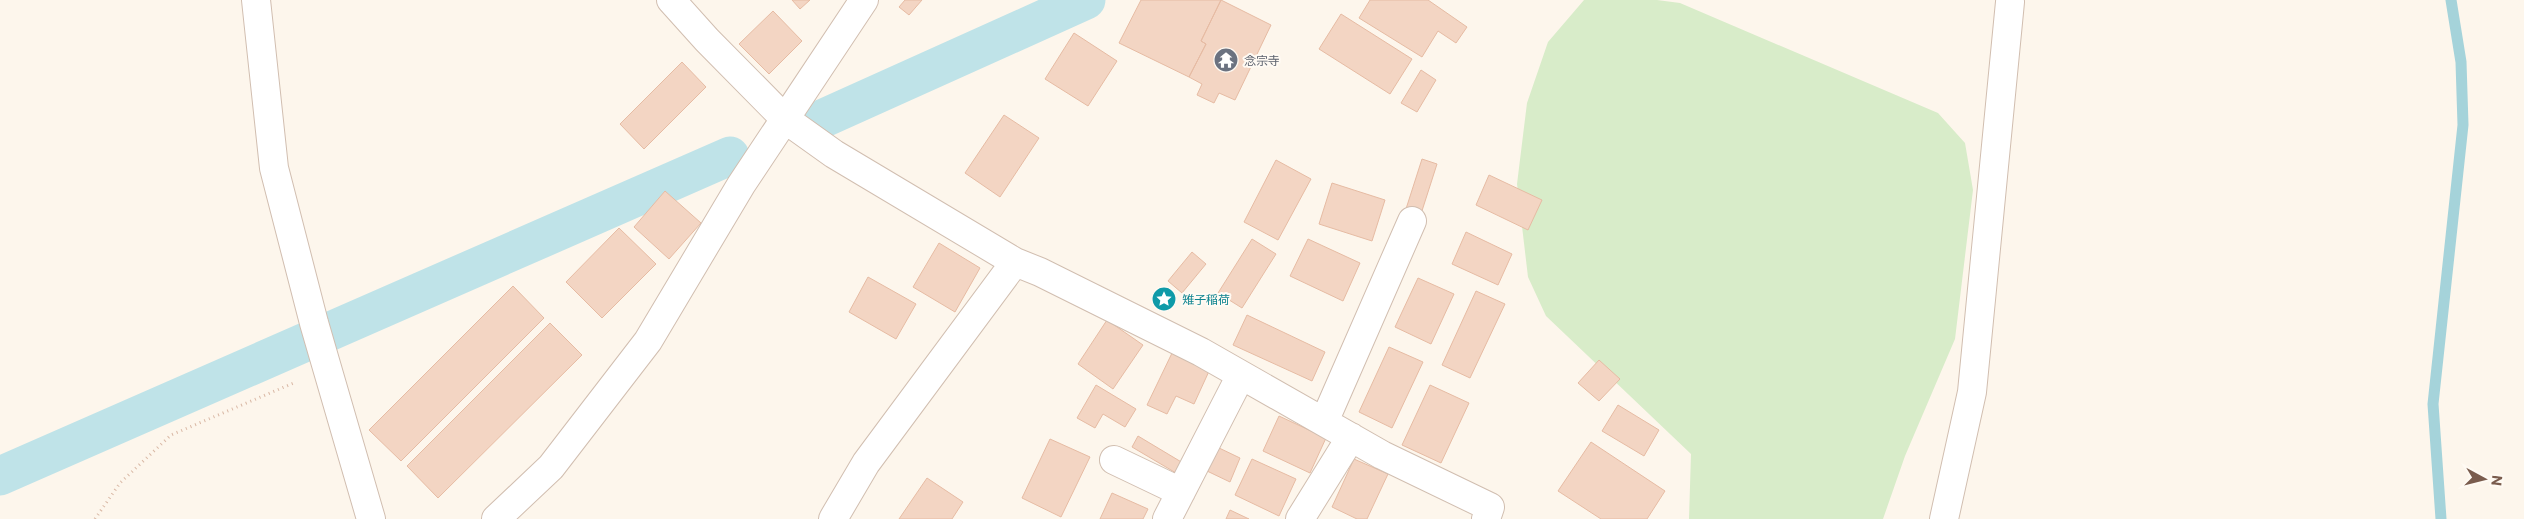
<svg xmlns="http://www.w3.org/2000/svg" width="2524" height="519" font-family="Commissioner,'Noto Sans JP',sans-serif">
<rect width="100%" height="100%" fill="#fdf6ec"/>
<path fill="#d8ecc9" d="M1584,0H1657L1680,3L1938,113L1965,143L1973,190L1955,339L1905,456L1883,519H1689L1691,454L1546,316L1528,277L1517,184L1527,103L1548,42Z"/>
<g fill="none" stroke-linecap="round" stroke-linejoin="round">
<path stroke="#a5d3da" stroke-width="11" d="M2441,519L2433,404L2463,125L2461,62L2451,0"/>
<path stroke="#bfe3e8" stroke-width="39" d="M824,118L1086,0
M0,476L730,156"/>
</g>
<path fill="#f3d5c3" stroke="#e6bba3" d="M792,0H810L800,9Z
M905,0H922L909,15L899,7Z
M1141,0H1221L1201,41L1206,44L1189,77L1119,43Z
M1221,0L1271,25L1235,100L1219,93L1214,103L1197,95L1202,84L1189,77L1206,44L1201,41Z
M1370,0H1428L1467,27L1456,43L1438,31L1422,57L1359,18Z
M773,11L802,41L769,74L739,44Z
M1341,14L1412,59L1390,94L1319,49Z
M1074,33L1117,61L1088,106L1045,79Z
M682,62L706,87L644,149L620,124Z
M1421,70L1436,80L1417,112L1401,103Z
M1004,115L1039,138L1000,197L965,173Z
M1422,159L1437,164L1420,217L1405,212Z
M1276,160L1311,179L1278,240L1244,222Z
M1489,175L1542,200L1528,230L1476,205Z
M1332,183L1385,200L1372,241L1319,224Z
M665,191L701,223L669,259L634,227Z
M619,228L656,264L602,318L566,282Z
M1466,232L1512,254L1498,285L1452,264Z
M1252,239L1276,254L1242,308L1218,293Z
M1308,239L1360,263L1343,301L1290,276Z
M939,243L980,268L955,312L913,287Z
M1192,252L1206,264L1182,293L1168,281Z
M868,277L916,304L896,339L849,312Z
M1418,278L1454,294L1431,344L1395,327Z
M513,286L544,318L401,461L369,430Z
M1476,291L1505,304L1470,378L1442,365Z
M1247,315L1325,352L1312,381L1233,345Z
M1107,320L1143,345L1113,389L1078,364Z
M550,323L582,355L438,498L407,466Z
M1389,347L1423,362L1392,428L1359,412Z
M1173,351L1210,369L1194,404L1176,396L1167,414L1147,405Z
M1599,360L1620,379L1599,401L1578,383Z
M1096,385L1136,409L1125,427L1103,414L1095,428L1077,418Z
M1430,385L1469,403L1441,463L1402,445Z
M1618,405L1659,430L1644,456L1602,431Z
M1279,416L1326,438L1310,473L1263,451Z
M1138,436L1183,463L1176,473L1132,447Z
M1050,439L1090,457L1061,517L1022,498Z
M1591,442L1665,491L1647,519H1601L1558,491Z
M1217,447L1240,458L1230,482L1207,471Z
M1252,459L1296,479L1279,516L1235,495Z
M1354,459L1388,474L1367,519H1357L1332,507Z
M927,478L963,502L952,519H899Z
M1112,493L1148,509L1143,519H1100Z
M1230,510L1249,519H1226Z"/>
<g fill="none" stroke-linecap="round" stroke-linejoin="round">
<defs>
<path id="minor" d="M256,0L274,168L314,323L371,519
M671,0L707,40L785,119L834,154L1015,262L1040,272L1201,352L1382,455L1490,507L1486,519
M1324,422L1412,221
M1114,460L1181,492
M496,519L551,467L648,341L741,185L864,0
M833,519L866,463L1015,262
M1167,519L1241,375
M1300,519L1351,437
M1944,519L1972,392L2010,2"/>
</defs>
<use href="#minor" stroke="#d1beb0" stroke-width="30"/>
<path stroke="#d9b8a5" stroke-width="3" stroke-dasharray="1 4" stroke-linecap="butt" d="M95,519L120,483L171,435L296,382"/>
<use href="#minor" stroke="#fff" stroke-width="28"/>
</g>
<defs>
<symbol id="temple-disc" viewBox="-11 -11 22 22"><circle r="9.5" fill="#6b7280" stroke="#fffaf3"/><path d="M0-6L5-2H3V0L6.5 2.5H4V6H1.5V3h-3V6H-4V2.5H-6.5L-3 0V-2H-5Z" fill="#fff"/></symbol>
<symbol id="sight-disc" viewBox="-11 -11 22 22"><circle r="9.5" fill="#0f9aa8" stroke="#fffaf3"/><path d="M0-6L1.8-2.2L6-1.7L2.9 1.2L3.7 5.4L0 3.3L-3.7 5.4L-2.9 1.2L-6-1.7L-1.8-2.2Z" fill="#fff"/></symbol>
</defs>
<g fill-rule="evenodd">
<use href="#temple-disc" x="1212" y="46" width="28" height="28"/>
<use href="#sight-disc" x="1150" y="285" width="28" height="28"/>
</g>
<g text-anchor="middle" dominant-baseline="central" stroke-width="4" stroke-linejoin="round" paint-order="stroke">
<g font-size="12" fill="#5b616d" stroke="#fffaf3" text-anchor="start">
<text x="1244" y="60">念宗寺</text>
</g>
<g font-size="12" fill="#0d838f" stroke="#fffaf3" text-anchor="start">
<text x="1182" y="299">雉子稲荷</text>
</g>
</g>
<g transform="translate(2484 479) rotate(97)" stroke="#fffaf3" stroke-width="4" paint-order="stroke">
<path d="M0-4L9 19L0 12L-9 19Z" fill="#7a5c4d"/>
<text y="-8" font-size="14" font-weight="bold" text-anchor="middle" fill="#7a5c4d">N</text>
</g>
</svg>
